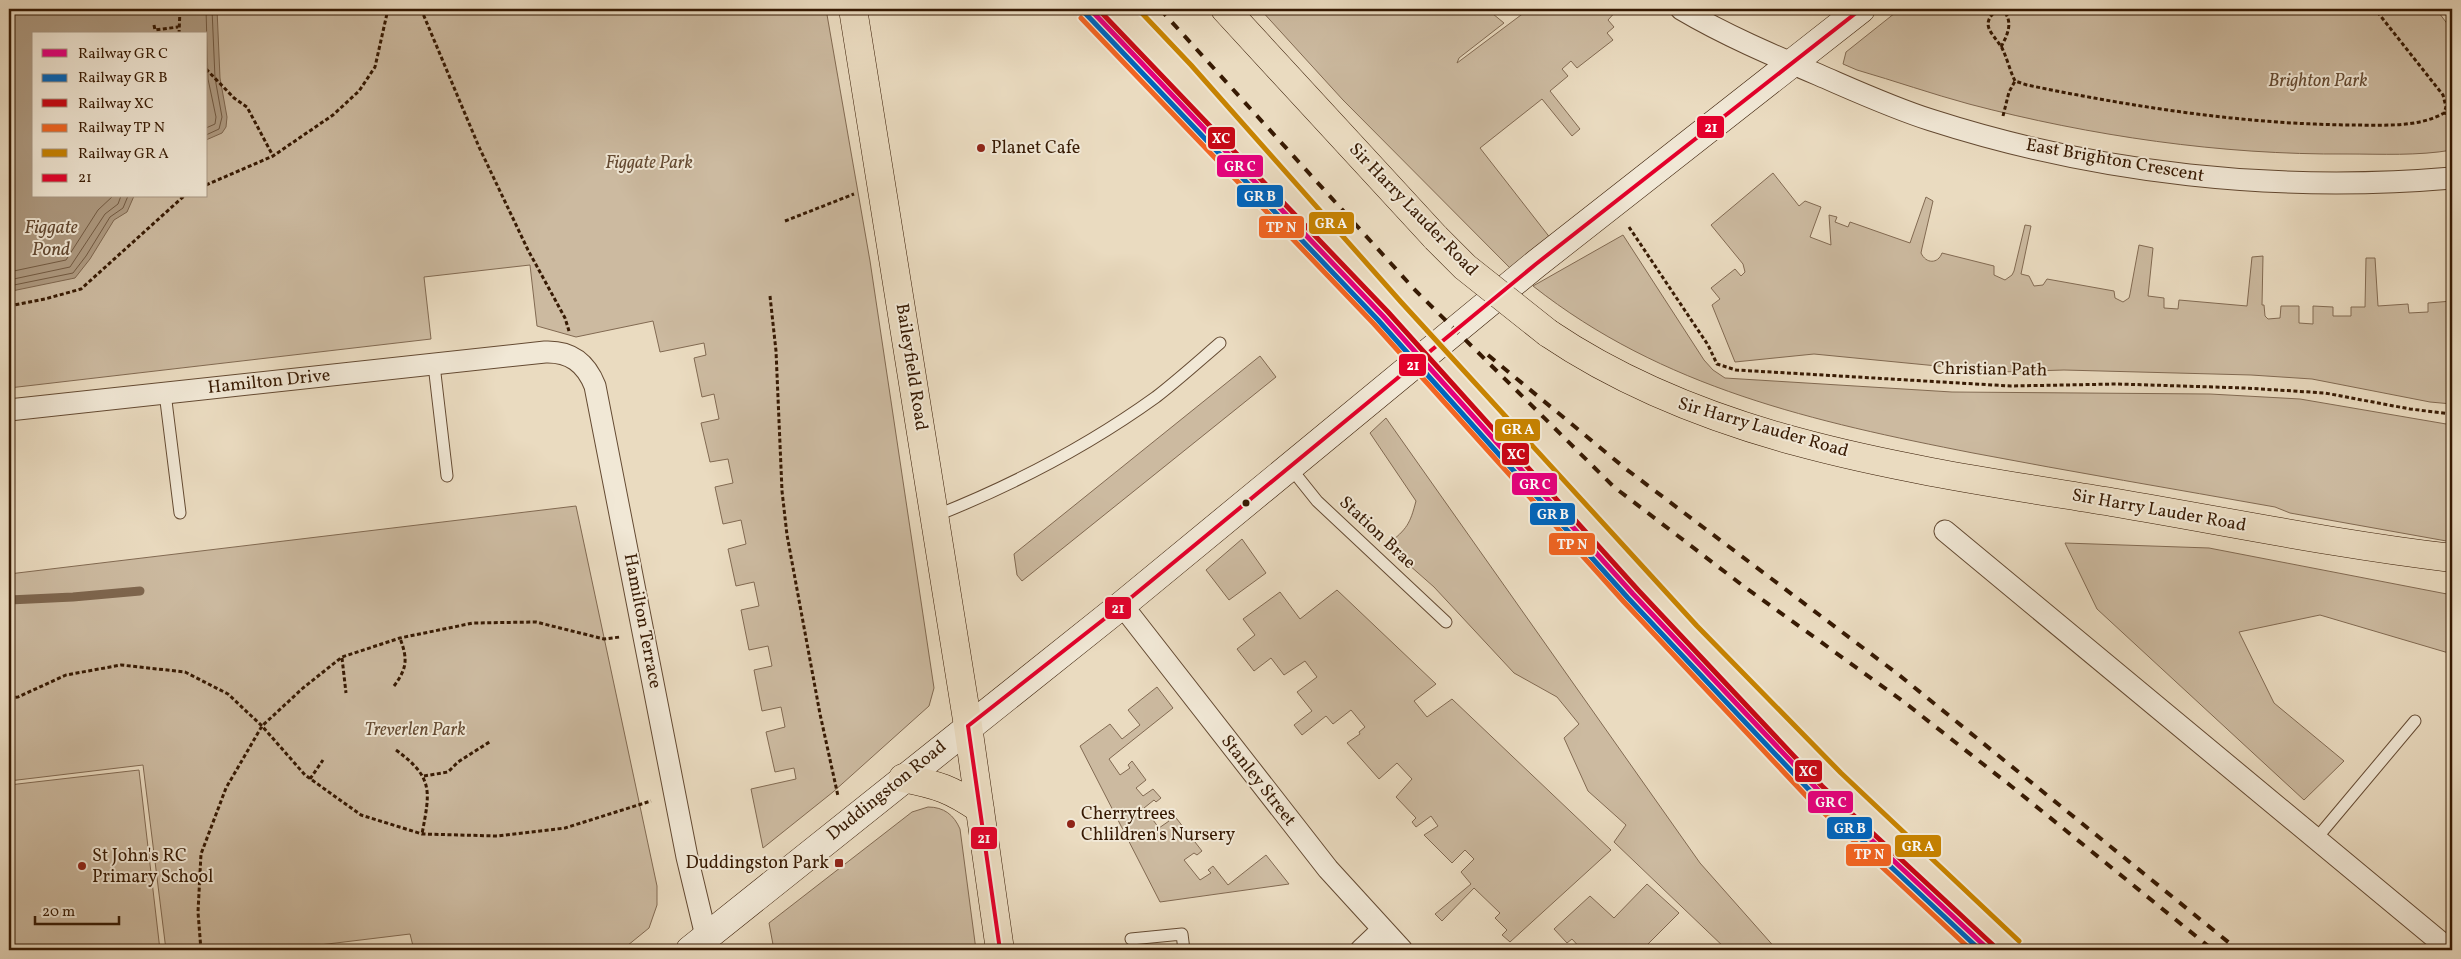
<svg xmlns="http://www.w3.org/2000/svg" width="2461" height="959" font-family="Vollkorn,serif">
<rect width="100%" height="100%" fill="#eadbc0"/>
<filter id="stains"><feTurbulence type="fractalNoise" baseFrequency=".004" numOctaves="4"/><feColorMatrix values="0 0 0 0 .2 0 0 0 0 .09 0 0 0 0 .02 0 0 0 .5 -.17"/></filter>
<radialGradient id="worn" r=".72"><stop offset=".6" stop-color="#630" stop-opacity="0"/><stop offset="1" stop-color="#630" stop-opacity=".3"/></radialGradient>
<path fill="#ccbaa0" stroke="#826a52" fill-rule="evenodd" d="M9,9H826L870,261L934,688L929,706L833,792L763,848L751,789L796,779L794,768L775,772L766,732L785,727L781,707L762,711L754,670L772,666L768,646L749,650L741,610L759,606L754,582L736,586L728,549L746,544L741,520L723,524L715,487L733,483L728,459L710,462L701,423L719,419L714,394L702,397L694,358L706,355L704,343L660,352L653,321L576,337L537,326L530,265L424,277L431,339L9,388ZM34,34H206V196H34Z
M1260,9H1487L1504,23L1459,58L1457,63L1529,9H1618L1608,20L1614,27L1607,33L1613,40L1577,68L1571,61L1562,69L1568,76L1550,91L1580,129L1572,136L1542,99L1480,148L1551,239L1514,272L1343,100Z
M1900,9H2436L2452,30V150C2418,156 2381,154 2347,154C2221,155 2091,136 1969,104C1932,94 1895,81 1857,70L1843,64L1846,52Z
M1773,173L1799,206L1805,201L1821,207L1810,237L1831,245L1829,215L1837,217L1835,222L1848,227L1850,222L1910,243L1926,197L1933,201L1922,248L1921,253C1926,264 1938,264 1942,253L1994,266V275L2005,280L2012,275L2014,271L2025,225L2031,226L2021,274L2029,276L2034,286L2043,285L2047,279L2114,291L2115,298L2123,302L2129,298L2130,294L2139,245L2153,248L2148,296L2164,298V308L2178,309L2179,300L2247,306L2252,257L2263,256L2262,305H2264L2265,316L2268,319L2280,318L2281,306H2299V323L2313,324V306L2333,307V316H2351V307H2365L2366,258H2375L2378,306L2408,304L2409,313L2428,312V303L2452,301V404L2430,402L2312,379L2251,375L2064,370L1999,372L1814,354L1735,362L1712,305L1720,299L1711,288L1735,269L1741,276L1745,272L1743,264L1711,225Z
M1623,235L1704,360L1713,370L1725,378L1952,392L2210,394L2300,399L2452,425V542L2290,513L2275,507C2174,489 2073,472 1973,453C1815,422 1662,388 1533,286Z
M1260,356L1276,377L1022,581L1017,575L1014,554Z
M1386,418L1700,863L1777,950H1727L1614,842L1626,825L1588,791L1564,738L1579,724L1557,697L1514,673L1434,587L1392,550L1388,544C1407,529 1410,524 1416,501L1370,433Z
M576,506L657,886V905L649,928L622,950H461L460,948L414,950L410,934L278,950H166L143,765L9,781V574Z
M1242,539L1266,573L1229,600L1206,570Z
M2065,543L2209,548L2452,595V654L2320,615L2239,632L2274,703L2344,761L2304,800L2097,609Z
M1337,590L1436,684L1414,701L1427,717L1452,699L1611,850L1510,942L1502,935L1507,930L1495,918L1500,913L1474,888L1442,921L1435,914L1471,884L1461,872L1474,859L1465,850L1452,863L1424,835L1438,826L1431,816L1416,827L1412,822L1416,818L1396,797L1412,779L1397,763L1379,779L1347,743L1360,734L1359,732L1365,727L1351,710L1333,724L1326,716L1302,735L1294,725L1312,711L1297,692L1317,677L1305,661L1284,675L1271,658L1254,671L1237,649L1255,635L1243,619L1280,592L1300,619Z
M1157,687L1173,708L1109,759L1120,775L1130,768L1128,765L1132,761L1146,780L1136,788L1143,796L1153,789L1161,798L1156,802L1154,800L1144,808L1159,828L1169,821L1168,818L1173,814L1202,851L1197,855L1194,853L1184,860L1200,880L1211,873L1208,870L1213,866L1228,885L1266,855L1289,884L1160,902L1080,746L1110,724L1122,739L1140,725L1128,710Z
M139,770L160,950H9V785Z
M928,807C944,807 954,815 960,829L976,950H774L769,923L912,812Z
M1647,884L1679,913L1642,950H1582L1572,939L1567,943L1554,929L1590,896L1614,918Z"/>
<path fill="#ad9980" stroke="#7e664e" d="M9,9H217L220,78L227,117L226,127L222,133L206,140V34H34V196H134L127,212L114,220L90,259L75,278L12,291H9Z"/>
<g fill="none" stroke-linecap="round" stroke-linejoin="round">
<path stroke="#725a42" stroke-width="1" d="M206,9L208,79L216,117L215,124L206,128
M206,135L219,129L222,117L215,78L212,9
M9,272L66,260L98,210L113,196
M9,280L70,267L105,214L118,204L121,196
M9,286L73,273L86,256L110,217L123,208L128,196"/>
<path stroke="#7e664e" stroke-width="9" d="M9,600L73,597L140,591"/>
<defs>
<path id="lane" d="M434,365L447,476
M165,393L180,513
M1289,466L1317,501L1446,622
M935,516C1013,485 1088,446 1156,397C1178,380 1199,361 1220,343
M2316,839L2415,721
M1131,939L1182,934L1184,950"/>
<path id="street" d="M1681,9C1725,35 1772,55 1819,75C1856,91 1893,108 1931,120C2099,174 2277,193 2452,178
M9,410L545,352C570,351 586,363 595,386L687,857L706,936
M1945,531L2450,950
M1122,605L1328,869L1402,950
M1361,950L1382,930"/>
<path id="secondary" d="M690,950L1122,605L1536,264L1861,9"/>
<path id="primary" d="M853,9L968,726L1000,950
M1225,9L1436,238
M1548,333C1715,446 1923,471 2117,503C2229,522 2340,545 2452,558
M903,778C938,785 951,789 980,809"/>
</defs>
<use href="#lane" stroke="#644a32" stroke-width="13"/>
<use href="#street" stroke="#644a32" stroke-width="23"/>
<use href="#secondary" stroke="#371a03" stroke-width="29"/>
<use href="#primary" stroke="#371a03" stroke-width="29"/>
<path stroke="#371a03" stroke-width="3" stroke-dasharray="4 2.5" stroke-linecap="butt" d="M421,9L479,147L528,250L565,318L569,331
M1998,9C1978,25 1993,33 2002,48C2007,58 2010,71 2015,81L2027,85C2134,107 2242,124 2351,125C2381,125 2418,128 2444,113L2446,107L2443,95L2375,9
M154,25L155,30L178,27
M179,34L180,9
M2001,47C2008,34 2014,21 2002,9
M206,69L234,98L247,107L273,156
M2444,113L2452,115
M2003,116L2009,92L2015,81
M206,185L273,156L333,115L359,91L375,67L388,9
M785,221L854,194
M1629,227L1708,345L1717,364L1736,370L2011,386L2118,384L2245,388L2325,393L2410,409L2452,414
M770,296L776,351L782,491L787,535L820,714L838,796
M9,306L45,299L81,289L184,196
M342,658L346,693
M394,686C407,668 408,660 400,638
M9,698L18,697L66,675L121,665L185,672L228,694L262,726L305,775L361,815L422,834L497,836L565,828L651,801
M396,750C434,778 430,791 422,834
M424,776L448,772L458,762L491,741
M310,779L323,760
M201,950L198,912L201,854L226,788L262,726L303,688L342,657L400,638L473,623L536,622L604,639L620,637"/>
<use href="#lane" stroke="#f1e8d6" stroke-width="11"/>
<use href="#street" stroke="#f1e8d6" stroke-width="21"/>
<use href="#secondary" stroke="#f1e8d6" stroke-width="28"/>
<use href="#primary" stroke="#eadbc0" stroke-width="28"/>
<path stroke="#371a03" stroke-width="4" stroke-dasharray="9 9" stroke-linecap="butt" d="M1160,9L1415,290L1614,487L1742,585L1904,702L2011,786L2213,950
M1488,355L1626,469L1899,675L2238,950"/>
<defs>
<path id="primary-bridge" d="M1436,238L1465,267L1548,333"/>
</defs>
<use href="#primary-bridge" stroke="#371a03" stroke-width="29" stroke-linecap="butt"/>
<use href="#primary-bridge" stroke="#eadbc0" stroke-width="28"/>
<defs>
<path id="bus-1" d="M968,726L1122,605L1536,264L1861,9
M968,726L1000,950"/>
</defs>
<use href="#bus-1" stroke="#f1e8d6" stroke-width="8"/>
<use href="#bus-1" stroke="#e4002b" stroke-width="4"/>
<defs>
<path id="rail-1" d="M1090,9L1383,316L1633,594L1818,790L1989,950"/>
<path id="rail-2" d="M1085,13L1378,320L1628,598L1813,794L1980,950"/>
<path id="rail-3" d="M1098,9L1388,312L1638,590L1822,786L1993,945"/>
<path id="rail-4" d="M1081,18L1374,324L1624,602L1809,799L1971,950"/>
<path id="rail-5" d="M1138,9L1191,65L1401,302L1697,626L1841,773L2019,941"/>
</defs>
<use href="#rail-1" stroke="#f1e8d6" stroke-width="9"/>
<use href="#rail-2" stroke="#f1e8d6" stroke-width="9"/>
<use href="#rail-3" stroke="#f1e8d6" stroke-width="9"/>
<use href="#rail-4" stroke="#f1e8d6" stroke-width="9"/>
<use href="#rail-5" stroke="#f1e8d6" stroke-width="9"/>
<use href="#rail-1" stroke="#e5007d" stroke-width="5"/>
<use href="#rail-2" stroke="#0065bd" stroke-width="5"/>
<use href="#rail-3" stroke="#c80815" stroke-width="5"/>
<use href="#rail-4" stroke="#f26522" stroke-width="5"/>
<use href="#rail-5" stroke="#c78301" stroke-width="5"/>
</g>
<g fill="#8f2418" stroke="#f1e8d6" stroke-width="2">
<circle cx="981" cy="148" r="5"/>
<circle cx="1071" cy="824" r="5"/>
<rect x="834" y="858" width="10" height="10" rx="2.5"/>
<circle cx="82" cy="866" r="5"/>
</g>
<circle fill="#371a03" stroke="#f1e8d6" stroke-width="2" cx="1246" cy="503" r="4.5"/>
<g text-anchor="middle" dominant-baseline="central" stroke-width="4" stroke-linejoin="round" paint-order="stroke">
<g font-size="18" font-style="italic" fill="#644a32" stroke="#f1e8d6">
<text x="2318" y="81">Brighton Park</text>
<text x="649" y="163">Figgate Park</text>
<text x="415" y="730">Treverlen Park</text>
</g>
<g font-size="18" fill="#371a03" stroke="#f1e8d6" text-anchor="start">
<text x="991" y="148">Planet Cafe</text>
<text x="1081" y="814">Cherrytrees<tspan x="1081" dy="21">Chlildren's Nursery</tspan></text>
<text x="92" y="856">St John's RC<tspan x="92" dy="21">Primary School</tspan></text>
<text x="829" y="863" text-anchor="end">Duddingston Park</text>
</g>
<g font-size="18" fill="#371a03" stroke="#f1e8d6">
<text transform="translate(2115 161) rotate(10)">East Brighton Crescent</text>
<text transform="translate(1413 210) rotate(46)">Sir Harry Lauder Road</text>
<text transform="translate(911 367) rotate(81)">Baileyfield Road</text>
<text transform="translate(1990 370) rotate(1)">Christian Path</text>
<text transform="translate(269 382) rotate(-6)">Hamilton Drive</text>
<text transform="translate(1763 428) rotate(16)">Sir Harry Lauder Road</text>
<text transform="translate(2159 511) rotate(10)">Sir Harry Lauder Road</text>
<text transform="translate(1377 533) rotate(43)">Station Brae</text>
<text transform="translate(642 621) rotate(79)">Hamilton Terrace</text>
<text transform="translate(1258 781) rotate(52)">Stanley Street</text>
<text transform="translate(887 791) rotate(-39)">Duddingston Road</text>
</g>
<g font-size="19" font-style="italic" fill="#60462f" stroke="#f1e8d6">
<text x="51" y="228">Figgate<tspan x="51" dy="22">Pond</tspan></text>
</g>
</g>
<g stroke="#f1e8d6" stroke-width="2">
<rect x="1696" y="115" width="29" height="24" rx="5" fill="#e4002b"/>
<rect x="1207" y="126" width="29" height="24" rx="5" fill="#c80815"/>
<rect x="1216" y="154" width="48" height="24" rx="5" fill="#e5007d"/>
<rect x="1236" y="184" width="48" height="24" rx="5" fill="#0065bd"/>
<rect x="1308" y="211" width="47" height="24" rx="5" fill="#c78301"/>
<rect x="1258" y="215" width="47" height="24" rx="5" fill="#f26522"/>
<rect x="1398" y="353" width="29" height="24" rx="5" fill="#e4002b"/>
<rect x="1494" y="418" width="47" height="24" rx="5" fill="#c78301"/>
<rect x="1501" y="442" width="29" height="24" rx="5" fill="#c80815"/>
<rect x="1511" y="472" width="47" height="24" rx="5" fill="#e5007d"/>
<rect x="1529" y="502" width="47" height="24" rx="5" fill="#0065bd"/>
<rect x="1548" y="532" width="48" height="24" rx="5" fill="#f26522"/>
<rect x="1104" y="596" width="28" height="24" rx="5" fill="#e4002b"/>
<rect x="1794" y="759" width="29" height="24" rx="5" fill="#c80815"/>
<rect x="1807" y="790" width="47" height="24" rx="5" fill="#e5007d"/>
<rect x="1826" y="816" width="47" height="24" rx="5" fill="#0065bd"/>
<rect x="970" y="826" width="28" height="24" rx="5" fill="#e4002b"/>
<rect x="1894" y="834" width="48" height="24" rx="5" fill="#c78301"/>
<rect x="1845" y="843" width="47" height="24" rx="5" fill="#f26522"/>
</g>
<g font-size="14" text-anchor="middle" font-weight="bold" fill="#fff">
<text x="1711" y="132">21</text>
<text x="1221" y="143">XC</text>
<text x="1240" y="171">GR C</text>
<text x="1260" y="201">GR B</text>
<text x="1331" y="228">GR A</text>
<text x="1281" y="232">TP N</text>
<text x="1413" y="370">21</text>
<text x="1518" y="434">GR A</text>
<text x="1516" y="459">XC</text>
<text x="1535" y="489">GR C</text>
<text x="1553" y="519">GR B</text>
<text x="1572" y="549">TP N</text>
<text x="1118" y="613">21</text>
<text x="1808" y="776">XC</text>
<text x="1831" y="807">GR C</text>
<text x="1850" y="833">GR B</text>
<text x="984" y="843">21</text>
<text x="1918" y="851">GR A</text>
<text x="1869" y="859">TP N</text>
</g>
<rect width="2461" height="959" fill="none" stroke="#eadbc0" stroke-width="30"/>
<rect x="10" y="10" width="2441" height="939" fill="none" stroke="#371a03" stroke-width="2.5"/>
<rect x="15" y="15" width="2431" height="929" fill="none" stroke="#371a03"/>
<rect x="32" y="32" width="175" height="165" fill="#f1e8d6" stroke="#a79682"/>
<rect x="42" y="49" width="25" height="8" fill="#e5007d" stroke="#a79682"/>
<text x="78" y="58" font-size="15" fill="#371a03">Railway GR C</text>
<rect x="42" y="74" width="25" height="8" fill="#0065bd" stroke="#a79682"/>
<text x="78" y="82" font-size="15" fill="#371a03">Railway GR B</text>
<rect x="42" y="99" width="25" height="8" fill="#c80815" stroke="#a79682"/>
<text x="78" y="108" font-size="15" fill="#371a03">Railway XC</text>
<rect x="42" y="124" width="25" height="8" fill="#f26522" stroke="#a79682"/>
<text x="78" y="132" font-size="15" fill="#371a03">Railway TP N</text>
<rect x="42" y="149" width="25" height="8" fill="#c78301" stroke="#a79682"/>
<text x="78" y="158" font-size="15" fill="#371a03">Railway GR A</text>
<rect x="42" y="174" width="25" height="8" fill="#e4002b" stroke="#a79682"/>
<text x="78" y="182" font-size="15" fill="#371a03">21</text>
<path d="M35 916v8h84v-8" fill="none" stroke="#371a03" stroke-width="2.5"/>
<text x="42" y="916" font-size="15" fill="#371a03" stroke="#f1e8d6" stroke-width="4" paint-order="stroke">20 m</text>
<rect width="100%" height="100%" filter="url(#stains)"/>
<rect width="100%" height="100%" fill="url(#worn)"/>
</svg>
